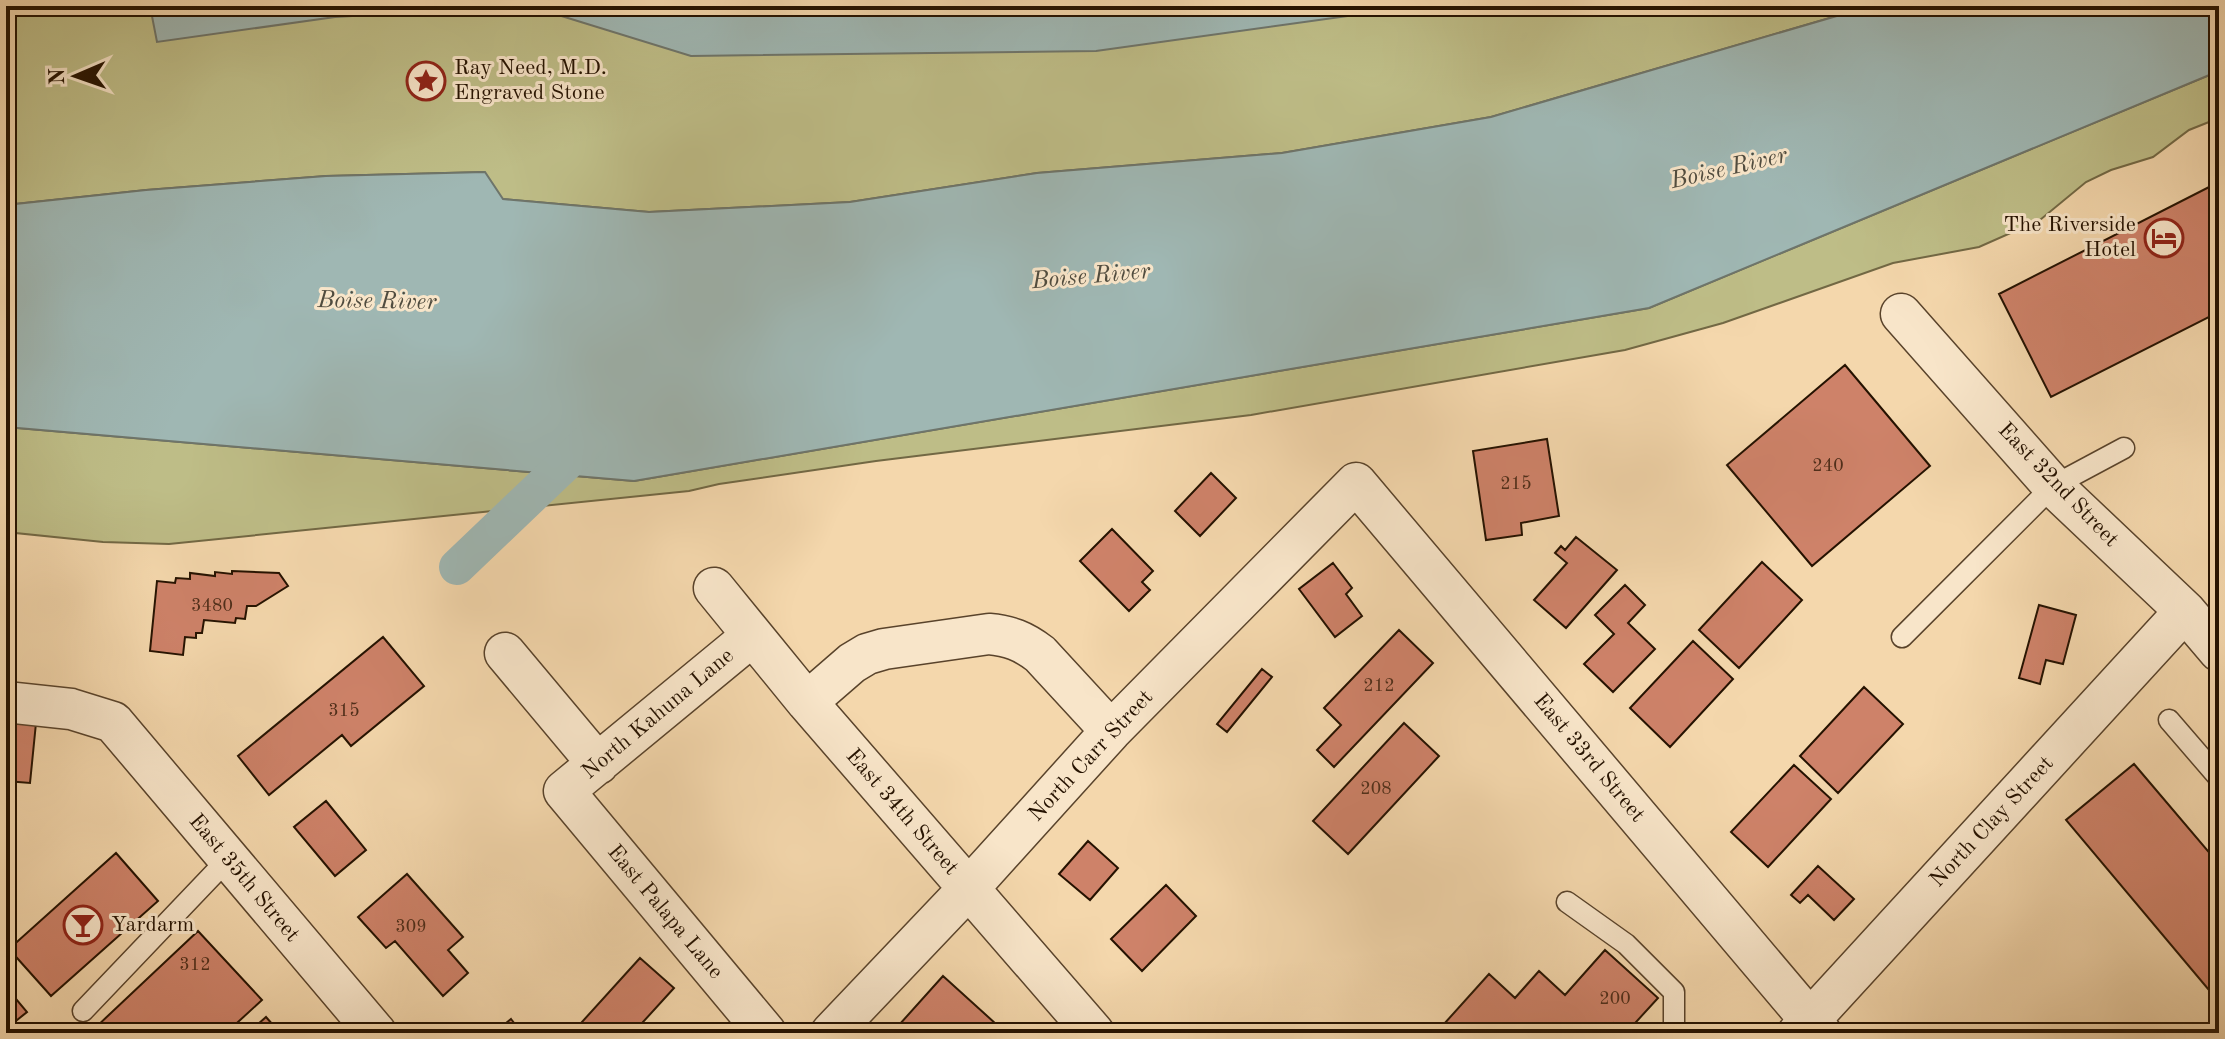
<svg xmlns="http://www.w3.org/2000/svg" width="2225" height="1039" font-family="'Old Standard TT',serif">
<rect width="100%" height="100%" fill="#f4d7ac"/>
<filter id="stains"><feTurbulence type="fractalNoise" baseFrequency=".0025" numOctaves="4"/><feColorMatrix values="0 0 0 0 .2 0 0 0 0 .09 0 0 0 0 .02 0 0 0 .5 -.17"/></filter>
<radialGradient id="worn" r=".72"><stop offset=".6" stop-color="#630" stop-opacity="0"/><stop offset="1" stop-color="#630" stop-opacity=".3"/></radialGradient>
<path fill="#bebd87" stroke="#726844" stroke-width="2" d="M6,6H1871L1491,117L1282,153L1037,173L850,202L649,212L502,199L484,172L326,176L146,190L6,205Z
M2219,71V118L2189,130L2153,157L2111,170L2086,182L2040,220L1979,247L1893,263L1723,323L1625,350L1251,415L876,461L719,484L689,491L169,544L103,542L6,532V427L634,481L1649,308Z"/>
<path fill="#9fb7b3" stroke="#6e756b" stroke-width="2" d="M150,6H527L335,17L157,42Z
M529,6H1420L1096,51L691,56Z
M1871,6H2219V71L1649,308L634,481L6,427V205L146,190L326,176L485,172L503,199L649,212L850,202L1037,173L1282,153L1491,117Z"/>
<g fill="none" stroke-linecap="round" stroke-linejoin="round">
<path stroke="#9fb7b3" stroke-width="36" d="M457,567L589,441"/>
</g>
<path fill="#ce8269" stroke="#251200" stroke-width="2" d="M2219,182V312L2051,397L1999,294Z
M1845,365L1930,466L1812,566L1727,465Z
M1547,439L1559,516L1521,523L1522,535L1486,540L1473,451Z
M1211,473L1236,498L1200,536L1175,511Z
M1112,529L1153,571L1142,582L1150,590L1129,611L1080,561Z
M1576,537L1617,570L1566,628L1534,600L1567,563L1555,553L1561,546L1565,550Z
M1762,562L1802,600L1739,668L1699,630Z
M1333,563L1352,588L1346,594L1362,616L1335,637L1299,589Z
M232,571L279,573L288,586L256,606H247L245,619L236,618L235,623L204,620L202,633H196V638L185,637L183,655L150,651L157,581L175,583L176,578L190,579V573L215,576V572L232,574Z
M1625,585L1645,605L1628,623L1655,649L1613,692L1584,664L1614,634L1595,615Z
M2039,605L2076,615L2063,664L2046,660L2040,684L2019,678Z
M1399,630L1433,663L1334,767L1317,750L1341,725L1324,708Z
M383,637L424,686L351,746L342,735L269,795L238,756Z
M1693,641L1733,679L1670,747L1630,708Z
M1262,669L1272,677L1227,732L1217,724Z
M1864,687L1903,724L1838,793L1800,756Z
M6,720L36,723L30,783L6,781Z
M1404,723L1439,756L1348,854L1313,821Z
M2134,764L2219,864V1002L2066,820Z
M1794,765L1831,799L1768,867L1731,832Z
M326,801L366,850L335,876L294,827Z
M1088,841L1118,868L1090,900L1059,874Z
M116,853L158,901L51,996L9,949Z
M1818,866L1854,899L1834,920L1808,895L1800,903L1791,895Z
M407,874L463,937L448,950L468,973L443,996L395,941L386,948L358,917Z
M1166,885L1196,916L1142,971L1111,939Z
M198,931L262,1000L226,1033H99L95,1028Z
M1605,950L1658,998L1626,1033L1614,1023L1604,1033H1455L1444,1024L1489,974L1515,998L1539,971L1565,995Z
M640,958L674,988L633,1033H572Z
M943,976L996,1024L987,1033H908L899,1025Z
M6,987L27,1012L6,1029Z
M266,1017L280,1033H248Z
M511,1019L522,1033H494Z"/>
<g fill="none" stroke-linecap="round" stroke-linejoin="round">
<defs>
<path id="lane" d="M1902,637L2053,486L2124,448
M2169,720L2219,778
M1567,902L1626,944L1674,992V1029L1677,1033
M83,1011L228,859"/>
<path id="street" d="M1901,314L2053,486L2185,611L2219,651
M714,588L807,702L1094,1033
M752,636L564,791L766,1033
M505,653L598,764
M6,702L71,709L113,722L376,1033
M807,702L852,663L867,654L884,649L989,634C1010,636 1023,641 1040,654L1111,731
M831,1033L968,889L1111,731L1356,483L1821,1033
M1798,1033L2185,611"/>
</defs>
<use href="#lane" stroke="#59432b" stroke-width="23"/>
<use href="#street" stroke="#59432b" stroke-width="43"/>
<use href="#lane" stroke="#f8e5c9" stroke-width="20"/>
<use href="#street" stroke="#f8e5c9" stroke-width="40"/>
</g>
<defs>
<symbol id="sight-ring" viewBox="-11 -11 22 22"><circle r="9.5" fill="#f8e5c9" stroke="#8f2418" stroke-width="1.5"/><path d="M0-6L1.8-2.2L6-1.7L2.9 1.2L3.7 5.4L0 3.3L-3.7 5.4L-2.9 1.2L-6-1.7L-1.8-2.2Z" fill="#8f2418"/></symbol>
<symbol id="hotel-ring" viewBox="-11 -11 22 22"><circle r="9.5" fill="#f8e5c9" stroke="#8f2418" stroke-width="1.5"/><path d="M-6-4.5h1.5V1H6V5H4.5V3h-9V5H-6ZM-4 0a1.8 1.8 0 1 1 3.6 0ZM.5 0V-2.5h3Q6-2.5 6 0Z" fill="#8f2418"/></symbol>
<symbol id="bar-ring" viewBox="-11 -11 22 22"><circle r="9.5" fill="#f8e5c9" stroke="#8f2418" stroke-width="1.5"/><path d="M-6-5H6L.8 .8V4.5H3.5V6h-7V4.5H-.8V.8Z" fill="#8f2418"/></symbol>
</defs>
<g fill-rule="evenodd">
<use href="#sight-ring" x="404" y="59" width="44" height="44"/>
<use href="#hotel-ring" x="2142" y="216" width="44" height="44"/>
<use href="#bar-ring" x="61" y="903" width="44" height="44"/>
</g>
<g text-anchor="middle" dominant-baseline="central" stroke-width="6" stroke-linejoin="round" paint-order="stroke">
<g font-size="18" fill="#4f2e1a">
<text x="1828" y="466">240</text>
<text x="1516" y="484">215</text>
<text x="212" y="606">3480</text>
<text x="1379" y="686">212</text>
<text x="344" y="711">315</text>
<text x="1376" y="789">208</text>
<text x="411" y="927">309</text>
<text x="195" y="965">312</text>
<text x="1615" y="999">200</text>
</g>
<g font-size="22" fill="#251200" stroke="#f8e5c9" text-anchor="start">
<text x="454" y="68">Ray Need, M.D.<tspan x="454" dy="25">Engraved Stone</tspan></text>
<text x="2136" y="225" text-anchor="end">The Riverside<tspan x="2136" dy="25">Hotel</tspan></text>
<text x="111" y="925">Yardarm</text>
</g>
<g font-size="22" fill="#251200" stroke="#f8e5c9">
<text transform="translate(2058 485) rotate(46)">East 32nd Street</text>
<text transform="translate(658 714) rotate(-40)">North Kahuna Lane</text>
<text transform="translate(1091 756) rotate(-47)">North Carr Street</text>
<text transform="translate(1589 758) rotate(50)">East 33rd Street</text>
<text transform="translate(902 812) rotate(49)">East 34th Street</text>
<text transform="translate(1992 822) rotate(-47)">North Clay Street</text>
<text transform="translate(244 878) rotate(50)">East 35th Street</text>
<text transform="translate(665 912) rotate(50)">East Palapa Lane</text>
</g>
<g font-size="24" font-style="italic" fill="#504c3f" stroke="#f8e5c9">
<text transform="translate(1729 169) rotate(-13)">Boise River</text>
<text transform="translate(1091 277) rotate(-5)">Boise River</text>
<text transform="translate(377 302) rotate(1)">Boise River</text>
</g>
</g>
<rect width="2225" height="1039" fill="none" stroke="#f4d7ac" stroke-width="32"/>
<rect x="8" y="8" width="2209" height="1023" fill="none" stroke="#251200" stroke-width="4"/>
<rect x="16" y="16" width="2193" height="1007" fill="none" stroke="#251200" stroke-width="2"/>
<g transform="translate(76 76) rotate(268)" stroke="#f8e5c9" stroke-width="6" paint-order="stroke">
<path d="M0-6L14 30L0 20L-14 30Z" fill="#251200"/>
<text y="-12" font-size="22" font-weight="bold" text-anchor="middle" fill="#251200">N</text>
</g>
<rect width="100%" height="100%" filter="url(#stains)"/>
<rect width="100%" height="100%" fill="url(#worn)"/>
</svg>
